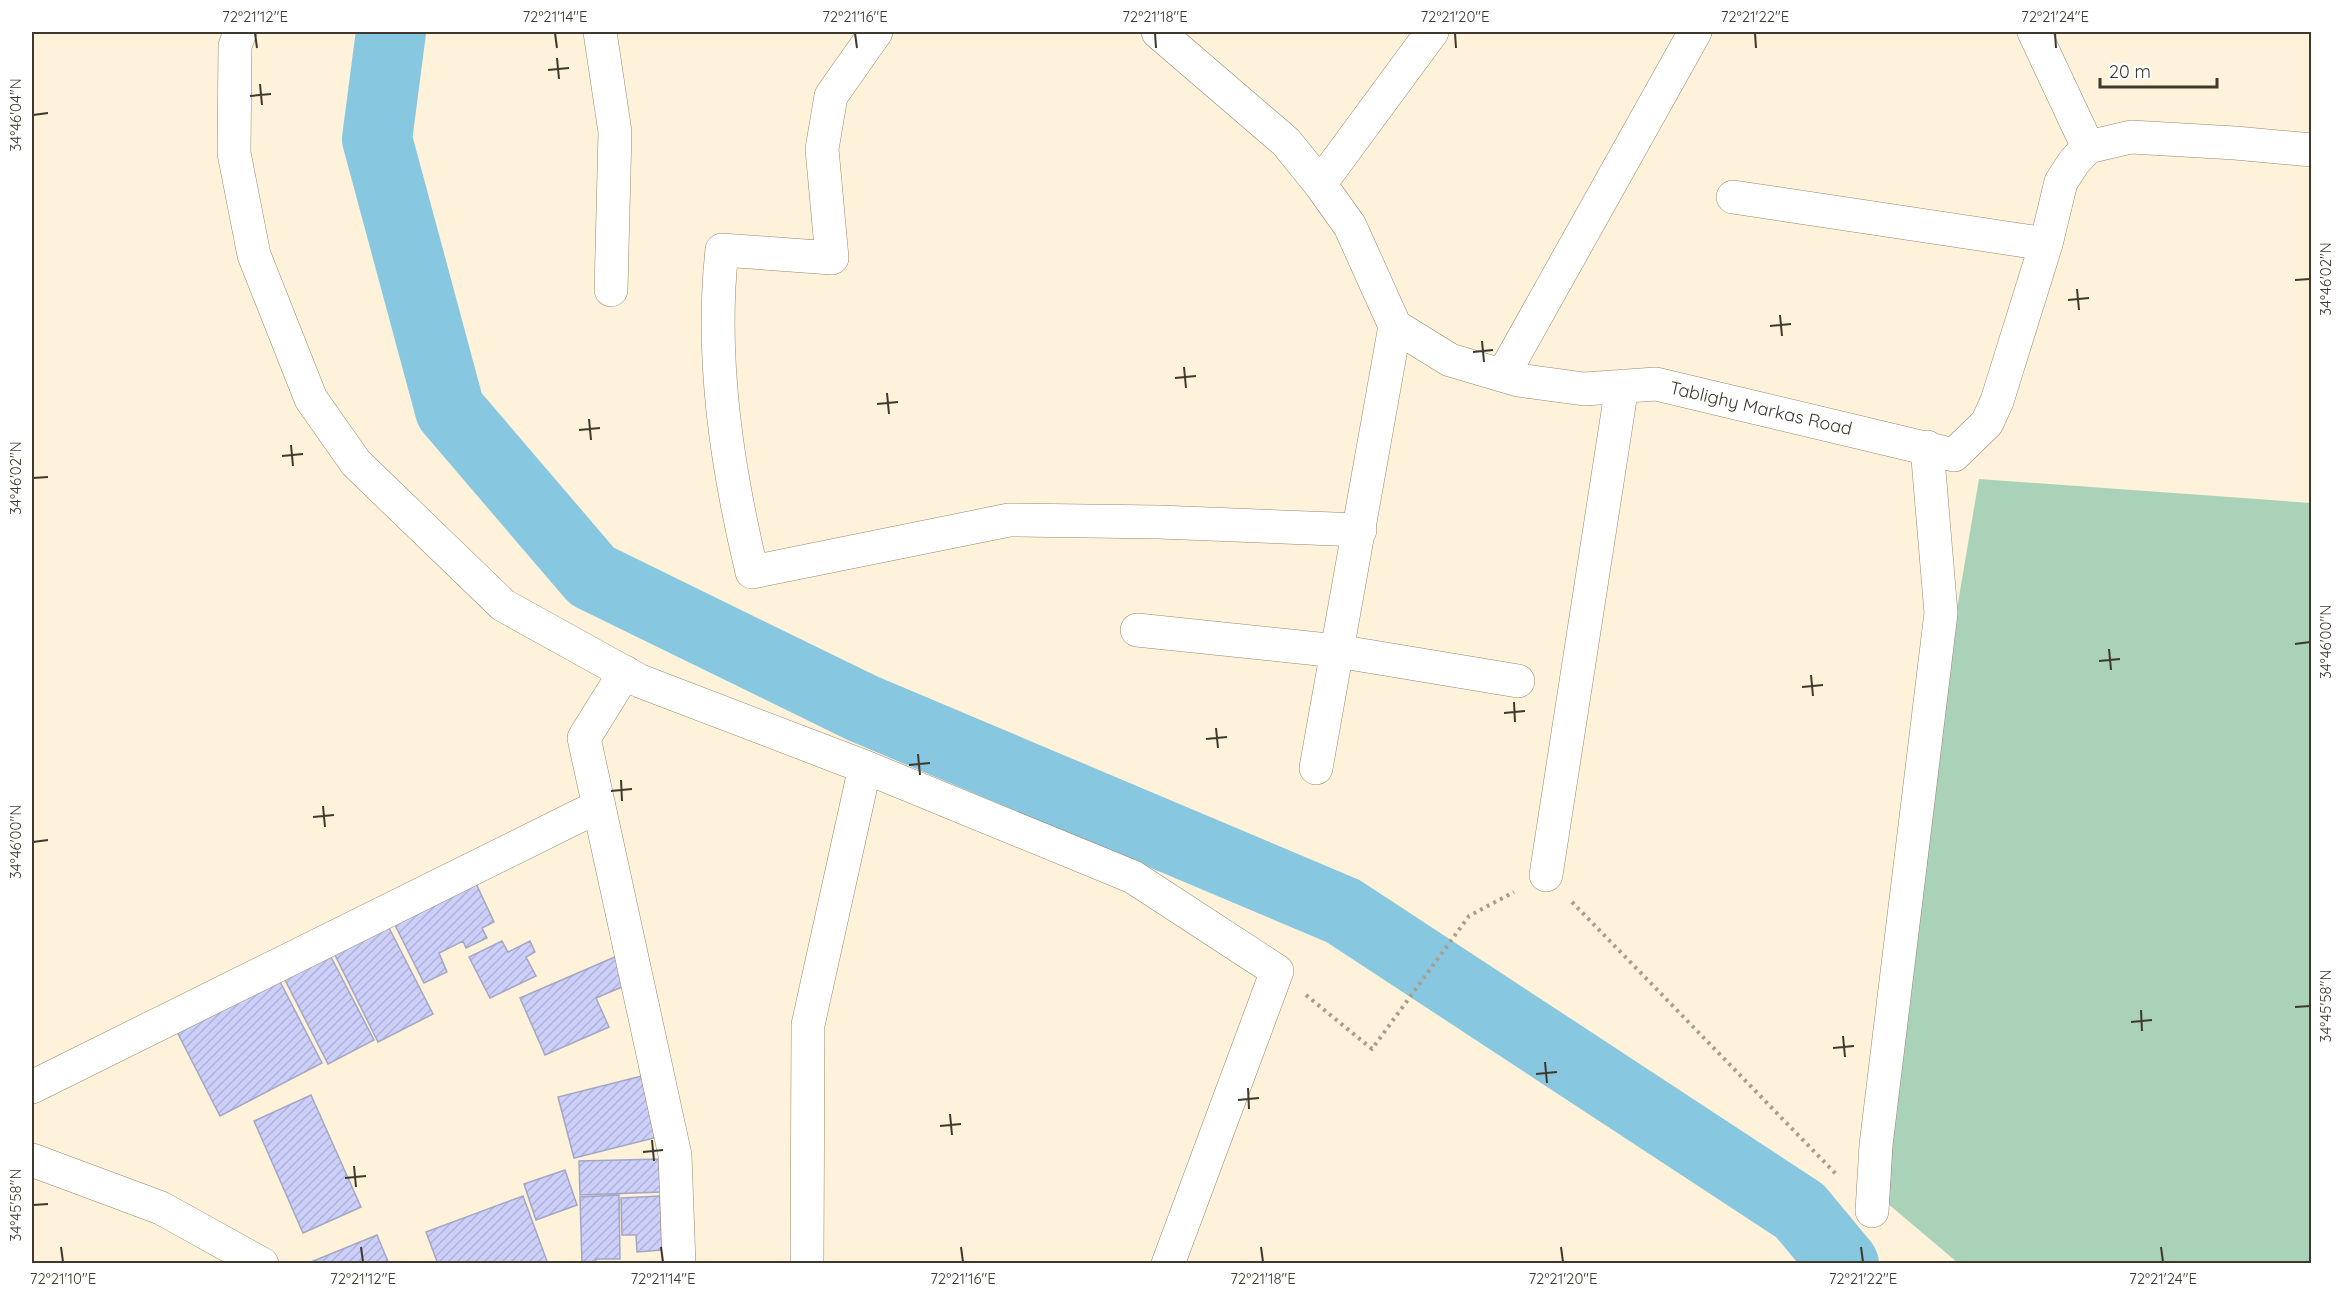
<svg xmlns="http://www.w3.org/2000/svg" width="2343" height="1295" font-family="Quicksand,sans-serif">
<defs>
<pattern id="building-hatch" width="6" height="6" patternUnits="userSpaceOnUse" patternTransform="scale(1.5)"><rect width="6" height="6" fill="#cbcff9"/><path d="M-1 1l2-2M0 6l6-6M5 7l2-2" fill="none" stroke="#afb2d6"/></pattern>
</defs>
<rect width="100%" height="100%" fill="#fef2db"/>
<path fill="#aad2b9" d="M1979,479L2311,503V1263H1958L1860,1180Z"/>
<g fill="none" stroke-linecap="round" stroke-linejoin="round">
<path stroke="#88c7e0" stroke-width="70" d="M391,32L377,139L450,410L592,576L862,708L1343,911L1800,1211L1844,1264"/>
</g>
<path fill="url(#building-hatch)" stroke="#a4a7c3" stroke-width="1.5" d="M473,877L494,922L482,928L487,938L466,948L463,941L439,953L447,972L424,983L391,917Z
M386,922L433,1014L378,1042L332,949Z
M502,941L508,952L530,941L535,952L526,957L536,976L490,998L469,957Z
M624,953L636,981L596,998L609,1027L545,1055L520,998Z
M330,955L374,1040L328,1064L284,978Z
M273,968L322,1063L220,1116L171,1020Z
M646,1075L662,1136L574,1158L558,1097Z
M311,1095L361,1207L303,1233L254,1121Z
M661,1159L662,1192L580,1195L579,1161Z
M565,1170L577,1205L536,1220L524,1184Z
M619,1195L620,1259H596V1264H582L580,1197Z
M523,1196L548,1264H438L426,1232Z
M660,1196L662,1250L637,1252L636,1235H622L621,1198Z
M377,1235L389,1264H306Z"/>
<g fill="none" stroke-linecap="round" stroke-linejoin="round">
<defs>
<path id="minor" d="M240,32L235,46L234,153L254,255L311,399L356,463L503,605L640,681L865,767L1133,877L1277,971L1168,1264
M600,32L615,132L611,290
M876,32L831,96L822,149L832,258L722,250C710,357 727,468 752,572L1009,520L1159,522L1360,530
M1158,32L1286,142L1320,184L1350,226L1395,326L1450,360L1518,380L1584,389L1656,384L1954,455L1987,423L1997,401L2046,244L2061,182L2074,162L2088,147L2131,137L2235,143L2312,150
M2034,32L2088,147
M1320,184L1432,32
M1733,197L2046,244
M1503,375L1695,32
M1137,630L1337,651L1518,681
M625,672L584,738L675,1155L679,1264
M1316,768L1395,326
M1546,875L1622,386
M32,1087L599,806
M32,1160L161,1208L262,1264
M1872,1211L1876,1145L1941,613L1927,447
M807,1264L808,1025L865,767"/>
</defs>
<use href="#minor" stroke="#95876d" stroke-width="34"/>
<path stroke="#a99f8e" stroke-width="4" stroke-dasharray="3 4.5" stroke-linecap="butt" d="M1572,902L1836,1174
M1306,995L1372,1049L1469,916L1514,892"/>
<use href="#minor" stroke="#fff" stroke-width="33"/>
</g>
<path fill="none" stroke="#3e382d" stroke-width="2" d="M255,33L257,48M555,33L557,48M855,33L857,48M1155,33L1156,48M1455,33L1456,48M1755,33L1756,48M2055,33L2056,48M557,58L559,79M548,70L569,68M260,84L262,105M250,96L271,94M33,115L48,113M2295,280L2310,279M2077,289L2079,310M2068,300L2089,298M1780,315L1782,336M1770,326L1791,324M1482,341L1484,362M1473,352L1493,350M1184,367L1186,388M1175,378L1196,376M887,393L889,414M877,404L898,402M589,419L591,440M579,430L600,428M291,445L293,466M282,456L303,454M33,478L48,477M2295,644L2310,642M2109,649L2111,670M2099,661L2120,659M1811,675L1813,696M1802,687L1823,685M1514,702L1515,722M1504,713L1525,711M1216,728L1218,748M1206,739L1227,737M918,754L920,775M909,765L930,763M621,780L622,801M611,791L632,789M323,806L325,827M313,817L334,815M33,842L48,840M2295,1007L2310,1006M2141,1010L2142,1031M2131,1022L2152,1020M1843,1036L1845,1057M1833,1048L1854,1046M1545,1062L1547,1083M1536,1074L1557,1072M1248,1088L1249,1109M1238,1100L1259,1098M950,1114L952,1135M940,1126L961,1124M652,1140L654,1161M643,1152L663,1150M354,1166L356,1187M345,1178L366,1176M33,1205L48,1204M61,1247L63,1262M361,1247L363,1262M661,1247L663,1262M961,1247L963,1262M1261,1247L1263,1262M1561,1247L1563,1262M1861,1247L1863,1262M2161,1247L2163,1262"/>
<g text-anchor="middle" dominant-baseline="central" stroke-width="4.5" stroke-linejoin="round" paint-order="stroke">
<g font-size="18" fill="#3e382d" stroke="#fff">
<text transform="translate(1761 408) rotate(13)">Tablighy Markas Road</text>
</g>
</g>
<rect width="2343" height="1295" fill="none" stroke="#ffffff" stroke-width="66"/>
<path d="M2100 78v9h117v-9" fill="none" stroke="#3e382d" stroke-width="3"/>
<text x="2109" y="78" font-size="18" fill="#3e382d" stroke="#ffffff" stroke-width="4.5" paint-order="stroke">20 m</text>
<rect x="33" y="33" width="2277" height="1229" fill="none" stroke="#3e382d" stroke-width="2"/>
<g font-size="15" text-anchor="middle" fill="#3e382d">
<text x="255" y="22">72°21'12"E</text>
<text x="555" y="22">72°21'14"E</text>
<text x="855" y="22">72°21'16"E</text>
<text x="1155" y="22">72°21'18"E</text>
<text x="1455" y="22">72°21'20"E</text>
<text x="1755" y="22">72°21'22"E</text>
<text x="2055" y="22">72°21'24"E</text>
<text transform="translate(16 115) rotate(-90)" y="5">34°46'04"N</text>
<text transform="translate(2326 279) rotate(-90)" y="5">34°46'02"N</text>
<text transform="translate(16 478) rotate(-90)" y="5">34°46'02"N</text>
<text transform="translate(2326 642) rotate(-90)" y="5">34°46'00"N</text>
<text transform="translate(16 842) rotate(-90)" y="5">34°46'00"N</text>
<text transform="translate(2326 1006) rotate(-90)" y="5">34°45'58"N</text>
<text transform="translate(16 1205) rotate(-90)" y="5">34°45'58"N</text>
<text x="63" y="1284">72°21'10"E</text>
<text x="363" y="1284">72°21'12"E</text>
<text x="663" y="1284">72°21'14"E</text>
<text x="963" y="1284">72°21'16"E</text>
<text x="1263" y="1284">72°21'18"E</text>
<text x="1563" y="1284">72°21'20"E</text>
<text x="1863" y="1284">72°21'22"E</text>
<text x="2163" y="1284">72°21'24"E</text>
</g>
</svg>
